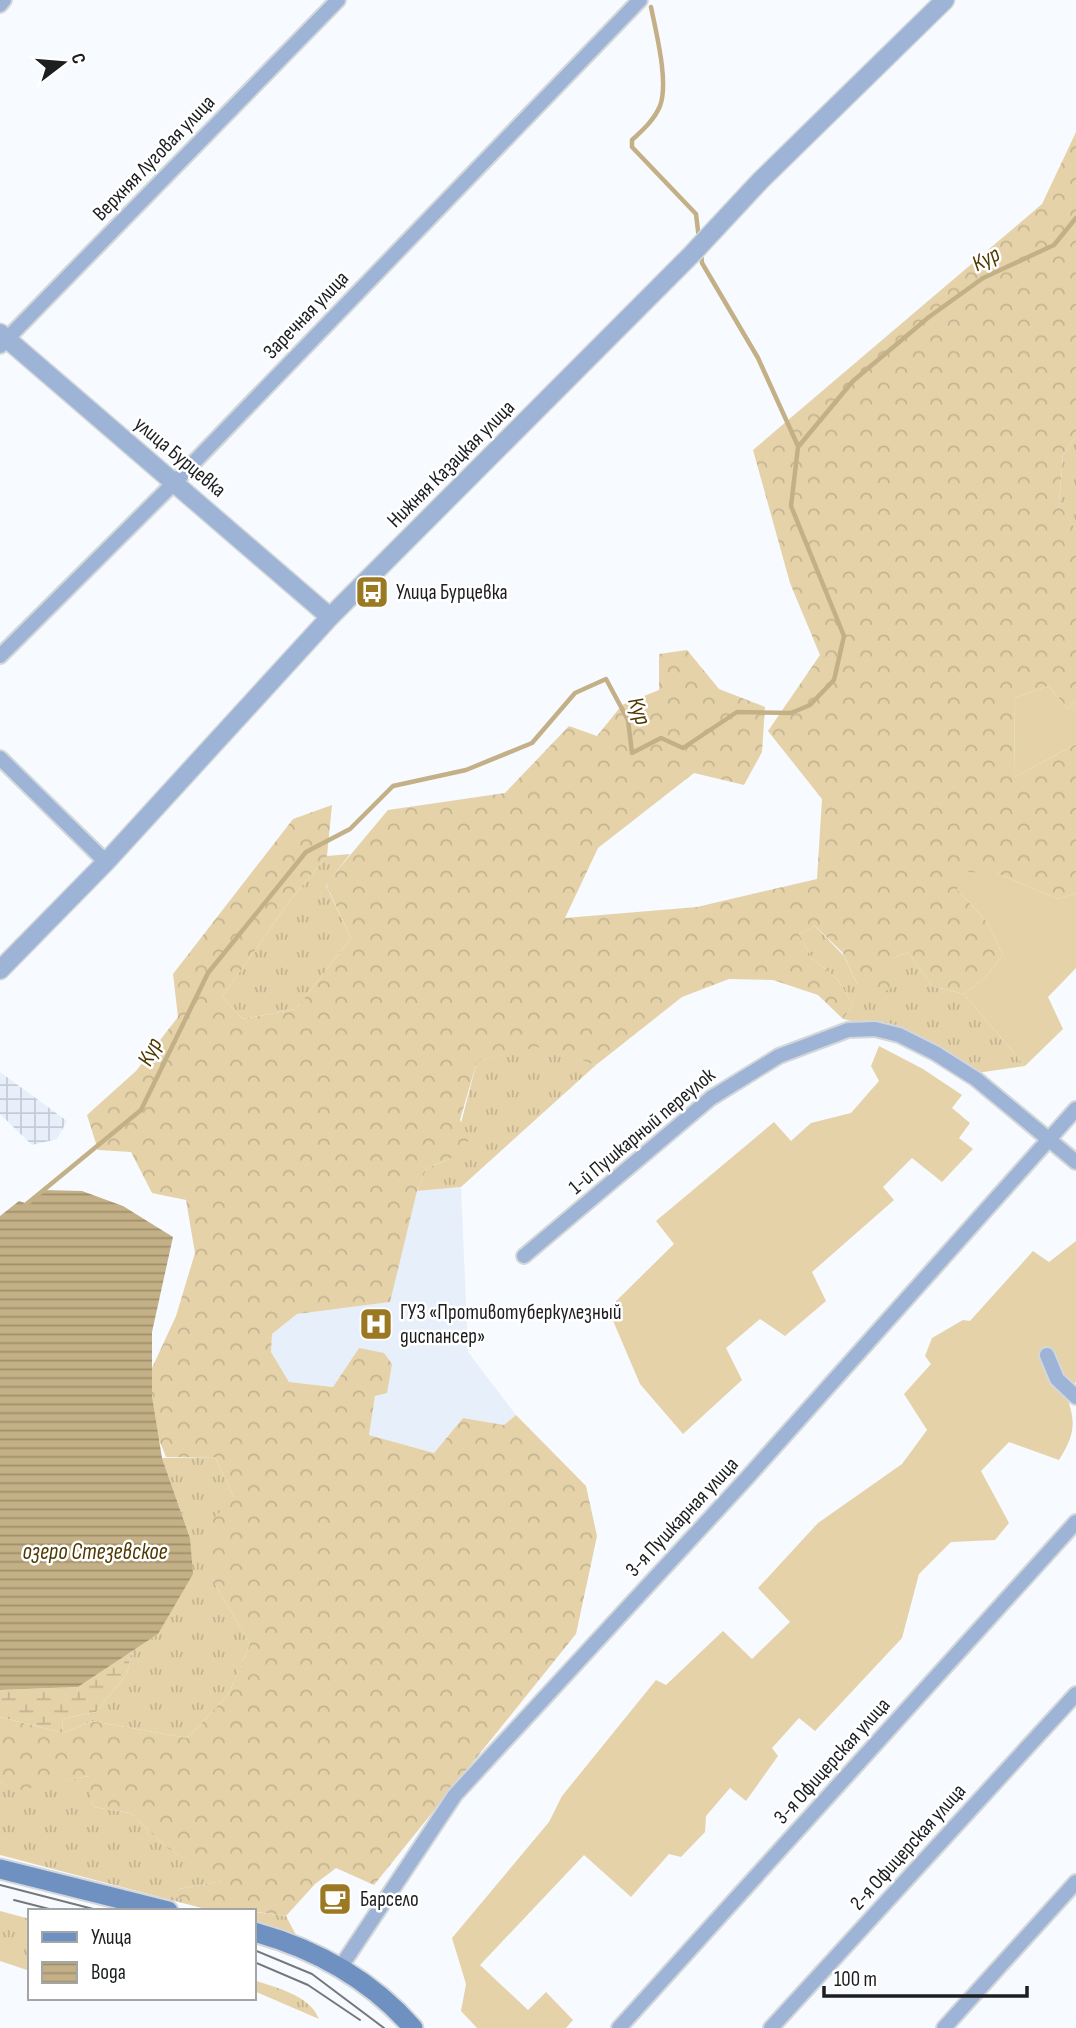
<svg xmlns="http://www.w3.org/2000/svg" width="1076" height="2028" font-family="'Sofia Sans Condensed',sans-serif">
<defs>
<pattern id="industrial-grid" width="8" height="8" patternUnits="userSpaceOnUse" patternTransform="scale(1.75)"><rect width="8" height="8" fill="#e7effb"/><path d="M0 4h8M4 0v8" fill="none" stroke="#c6ccd7"/></pattern>
<pattern id="grass-tufts" width="24" height="20" patternUnits="userSpaceOnUse" patternTransform="scale(1.75)"><rect width="24" height="20" fill="#e5d2a9"/><path d="M3 7l-1-3M5 7V3M7 7l1-3M15 17l-1-3M17 17v-4M19 17l1-3" fill="none" stroke="#c4b491"/></pattern>
<pattern id="forest-crowns" width="20" height="18" patternUnits="userSpaceOnUse" patternTransform="scale(1.75)"><rect width="20" height="18" fill="#e5d2a9"/><path d="M2 6a3 3 0 1 1 6 0M12 15a3 3 0 1 1 6 0" fill="none" stroke="#c4b491"/></pattern>
<pattern id="wetland-marsh" width="20" height="14" patternUnits="userSpaceOnUse" patternTransform="scale(1.75)"><rect width="20" height="14" fill="#e5d2a9"/><path d="M1 5h8M5 5V1M11 12h8M15 12V8" fill="none" stroke="#c4b491"/></pattern>
<pattern id="water-rules" width="6" height="5" patternUnits="userSpaceOnUse" patternTransform="scale(1.75)"><rect width="6" height="5" fill="#c4b086"/><path d="M0 2.5h6" fill="none" stroke="#9e8f6d"/></pattern>
</defs>
<rect width="100%" height="100%" fill="#f7fafe"/>
<path fill="#e7effb" d="M461,1187L468,1352L516,1415L505,1425L463,1418L434,1453L369,1435L375,1395L359,1348L333,1387L289,1382L271,1352L272,1334L297,1314L389,1302L417,1191Z"/>
<path fill="url(#industrial-grid)" d="M0,1072L67,1121L57,1139L32,1145L0,1114Z"/>
<path fill="url(#grass-tufts)" d="M1076,436V530L1059,505L1063,455Z
M350,854L326,885L351,938L296,1009L243,1019L222,997L291,899L327,856Z
M815,926L844,956L857,984L893,958L908,952L932,986L964,994L1025,1066L970,1074L914,1035L843,1019L853,1005L838,980L812,958L799,934Z
M537,1046L596,1065L461,1187L417,1191L427,1168L452,1158L477,1061Z
M215,1457L234,1498L212,1579L250,1644L228,1695L187,1738L92,1721L63,1733L62,1719L96,1712L127,1674L132,1651L158,1634L190,1538L162,1458Z
M90,1776L93,1807L131,1813L167,1848L223,1881L179,1889L175,1897L246,1911H213L0,1855V1782L15,1790Z
M0,1911L30,1919V1971L0,1961Z
M254,1912L286,1916L296,1935L254,1922Z
M254,1980C276,1988 310,1995 319,2019L254,1991Z"/>
<path fill="url(#forest-crowns)" d="M1076,132V436L1063,455L1059,504L1076,530V701L1068,709L1048,686L1014,698L1015,777L1076,744V893L1058,899L996,873L957,889L987,922L1003,955L985,978L964,994L932,986L908,952L893,958L894,986L874,998L857,984L843,953L815,926L799,934L812,958L838,980L853,1005L843,1019L818,995L773,980L729,979L682,997L596,1065L537,1047L477,1061L460,1120L470,1139L452,1158L427,1168L417,1191L390,1302L297,1314L272,1334L271,1352L289,1382L333,1387L359,1348L384,1353L392,1364L387,1393L375,1396L369,1435L434,1453L463,1418L504,1425L516,1415L586,1486L597,1536L576,1634L374,1885L336,1868L315,1884L286,1916L210,1906L174,1897L179,1889L222,1881L167,1848L131,1813L93,1807L89,1776L15,1791L0,1782V1717L63,1733L92,1721L187,1738L228,1695L250,1644L212,1579L213,1519L234,1498L215,1457H166L151,1420L152,1368L176,1316L195,1253L186,1200L152,1193L131,1152L98,1150L87,1115L136,1071L178,1017L173,974L293,819L332,805L327,856L291,899L222,997L243,1019L296,1009L351,938L326,884L388,810L505,793L569,726L597,736L622,705L659,690V654L687,650L719,689L765,707L762,752L744,785L694,773L598,848L565,918L697,907L817,879L822,799L768,731L820,655L790,583L753,450L1042,204Z"/>
<path fill="url(#wetland-marsh)" d="M132,1651L127,1674L96,1712L62,1719L63,1733L0,1717V1690L78,1687Z"/>
<path fill="#e5d2a9" d="M1048,686L1068,709L1076,701V744L1015,777L1014,698Z
M965,872L996,873L1058,899L1076,893V968L1048,997L1063,1029L1025,1066L964,994L985,978L1003,955L987,922L957,889Z
M879,1046L923,1069L962,1095L952,1108L970,1123L959,1138L973,1149L942,1182L912,1158L883,1187L894,1200L812,1272L826,1301L785,1336L760,1319L726,1348L742,1380L683,1434L640,1384L608,1309L674,1244L656,1221L774,1122L791,1141L811,1123L851,1113L879,1081L871,1066Z
M1076,1241V1382L1065,1392C1076,1421 1076,1433 1059,1460L1009,1442L981,1471L1009,1523L995,1540L951,1542L919,1574L902,1638L815,1731L799,1718L772,1748L778,1756L746,1801L730,1788L706,1816L705,1832L681,1857L669,1854L631,1897L584,1855L480,1965L528,2010L546,1992L573,2020L566,2028H477L461,2011L466,1984L452,1938L549,1822L562,1796L656,1680L666,1685L723,1631L752,1659L790,1622L758,1588L818,1523L902,1464L927,1430L904,1394L931,1364L925,1356L932,1338L963,1320L970,1321L1033,1251L1049,1262Z"/>
<path fill="url(#water-rules)" d="M43,1190L82,1191L123,1206L173,1237L152,1332V1397L162,1458L190,1538L193,1574L158,1634L78,1687L0,1690V1216L19,1201L25,1203Z"/>
<g fill="none" stroke-linecap="round" stroke-linejoin="round">
<path stroke="#c4b086" stroke-width="4.5" d="M651,7C656,32 669,82 660,106C654,120 643,130 632,140V147L696,214L699,239
M701,252L702,263L758,358L798,446
M23,1207L141,1110L208,973L306,852L350,829L393,786L466,770L532,743L575,693L606,679L628,720L632,753L661,738L683,748L737,712L791,713L810,705L834,680L844,636L791,506L798,447L853,381L929,317L983,278L1054,245L1076,218"/>
<defs>
<path id="minor" d="M0,5L4,0
M0,346L338,0
M0,656L175,482L640,0
M0,758L106,862
M524,1256L711,1098L779,1056L848,1030L875,1029L899,1035L935,1053L976,1079L1076,1162
M1047,1355L1057,1379L1076,1397
M340,1968L455,1795L746,1479L1076,1109
M619,2028L1076,1522
M771,2028L1076,1694
M944,2028L1076,1882"/>
<path id="tertiary" d="M0,333L330,617
M0,970L106,862L330,617L693,253L761,180L945,0"/>
<path id="secondary" d="M0,1869L168,1911
M254,1932C315,1949 371,1980 413,2028"/>
</defs>
<use href="#minor" stroke="#d4d7da" stroke-width="18"/>
<use href="#tertiary" stroke="#d4d7da" stroke-width="21"/>
<use href="#secondary" stroke="#d4d7da" stroke-width="23"/>
<use href="#minor" stroke="#9db4d6" stroke-width="14"/>
<use href="#tertiary" stroke="#9db4d6" stroke-width="18"/>
<use href="#secondary" stroke="#6f91c2" stroke-width="19"/>
<path stroke="#75777a" stroke-width="2" d="M0,1885L101,1911
M14,1900L57,1911
M254,1950L312,1974L384,2028
M254,1962L308,1985L360,2020"/>
</g>
<defs>
<symbol id="bus-square" viewBox="-11 -11 22 22"><rect x="-9" y="-9" width="18" height="18" rx="4" fill="#9b7923" stroke="#fff"/><path d="M-5-6H5V4H4V6H2V4H-2V6H-4V4H-5ZM-3.5-4V0h7V-4ZM-3.5 1.2v1.5H-2V1.2ZM2 1.2v1.5H3.5V1.2Z" fill="#fff"/></symbol>
<symbol id="hospital-square" viewBox="-11 -11 22 22"><rect x="-9" y="-9" width="18" height="18" rx="4" fill="#9b7923" stroke="#fff"/><path d="M-5-5h3v3.5h4V-5h3V5h-3V1.5h-4V5h-3Z" fill="#fff"/></symbol>
<symbol id="cafe-square" viewBox="-11 -11 22 22"><rect x="-9" y="-9" width="18" height="18" rx="4" fill="#9b7923" stroke="#fff"/><path d="M-5.5-4.5H6V0H3Q3 3.5 0 3.5H-2.5Q-5.5 3.5-5.5 0ZM3-3.2v2h1.7v-2ZM-6 4.5H4V6H-6Z" fill="#fff"/></symbol>
</defs>
<g fill-rule="evenodd">
<use href="#bus-square" x="353" y="573" width="38" height="38"/>
<use href="#hospital-square" x="357" y="1305" width="38" height="38"/>
<use href="#cafe-square" x="316" y="1880" width="38" height="38"/>
</g>
<g text-anchor="middle" dominant-baseline="central" stroke-width="5" stroke-linejoin="round" paint-order="stroke">
<g font-size="21" fill="#1c1e20" stroke="#fff">
<text transform="translate(154 158) rotate(-46)">Верхняя Луговая улица</text>
<text transform="translate(306 315) rotate(-46)">Заречная улица</text>
<text transform="translate(180 457) rotate(40)">улица Бурцевка</text>
<text transform="translate(451 464) rotate(-45)">Нижняя Казацкая улица</text>
<text transform="translate(642 1131) rotate(-40)">1-й Пушкарный переулок</text>
<text transform="translate(682 1517) rotate(-47)">3-я Пушкарная улица</text>
<text transform="translate(832 1761) rotate(-48)">3-я Офицерская улица</text>
<text transform="translate(908 1847) rotate(-48)">2-я Офицерская улица</text>
</g>
<g font-size="21" fill="#1c1e20" stroke="#fff" text-anchor="start">
<text x="396" y="592">Улица Бурцевка</text>
<text x="400" y="1312">ГУЗ «Противотуберкулезный<tspan x="400" dy="24">диспансер»</tspan></text>
<text x="360" y="1899">Барсело</text>
</g>
<g font-size="23" font-style="italic" fill="#4f3a01" stroke="#fff">
<text transform="translate(986 259) rotate(-28)">Кур</text>
<text transform="translate(639 711) rotate(71)">Кур</text>
<text transform="translate(150 1052) rotate(-64)">Кур</text>
<text x="95" y="1552">озеро Стезевское</text>
</g>
</g>
<rect x="28" y="1909" width="228" height="91" fill="#ffffff" stroke="#a4a5a6" stroke-width="2"/>
<rect x="42" y="1932" width="35" height="10" fill="#6f91c2" stroke="#a4a5a6" stroke-width="2"/>
<text x="91" y="1944" font-size="21" fill="#1c1e20">Улица</text>
<rect x="42" y="1962" width="35" height="21" fill="url(#water-rules)" stroke="#a4a5a6" stroke-width="2"/>
<text x="91" y="1979" font-size="21" fill="#1c1e20">Вода</text>
<g transform="translate(63 63) rotate(74)" stroke="#ffffff" stroke-width="5" paint-order="stroke">
<path d="M0-5L12 26L0 18L-12 26Z" fill="#1c1e20"/>
<text y="-10" font-size="19" font-weight="bold" text-anchor="middle" fill="#1c1e20">С</text>
</g>
<path d="M824 1986v10h203v-10" fill="none" stroke="#1c1e20" stroke-width="3.5"/>
<text x="834" y="1986" font-size="21" fill="#1c1e20" stroke="#ffffff" stroke-width="5" paint-order="stroke">100 m</text>
</svg>
